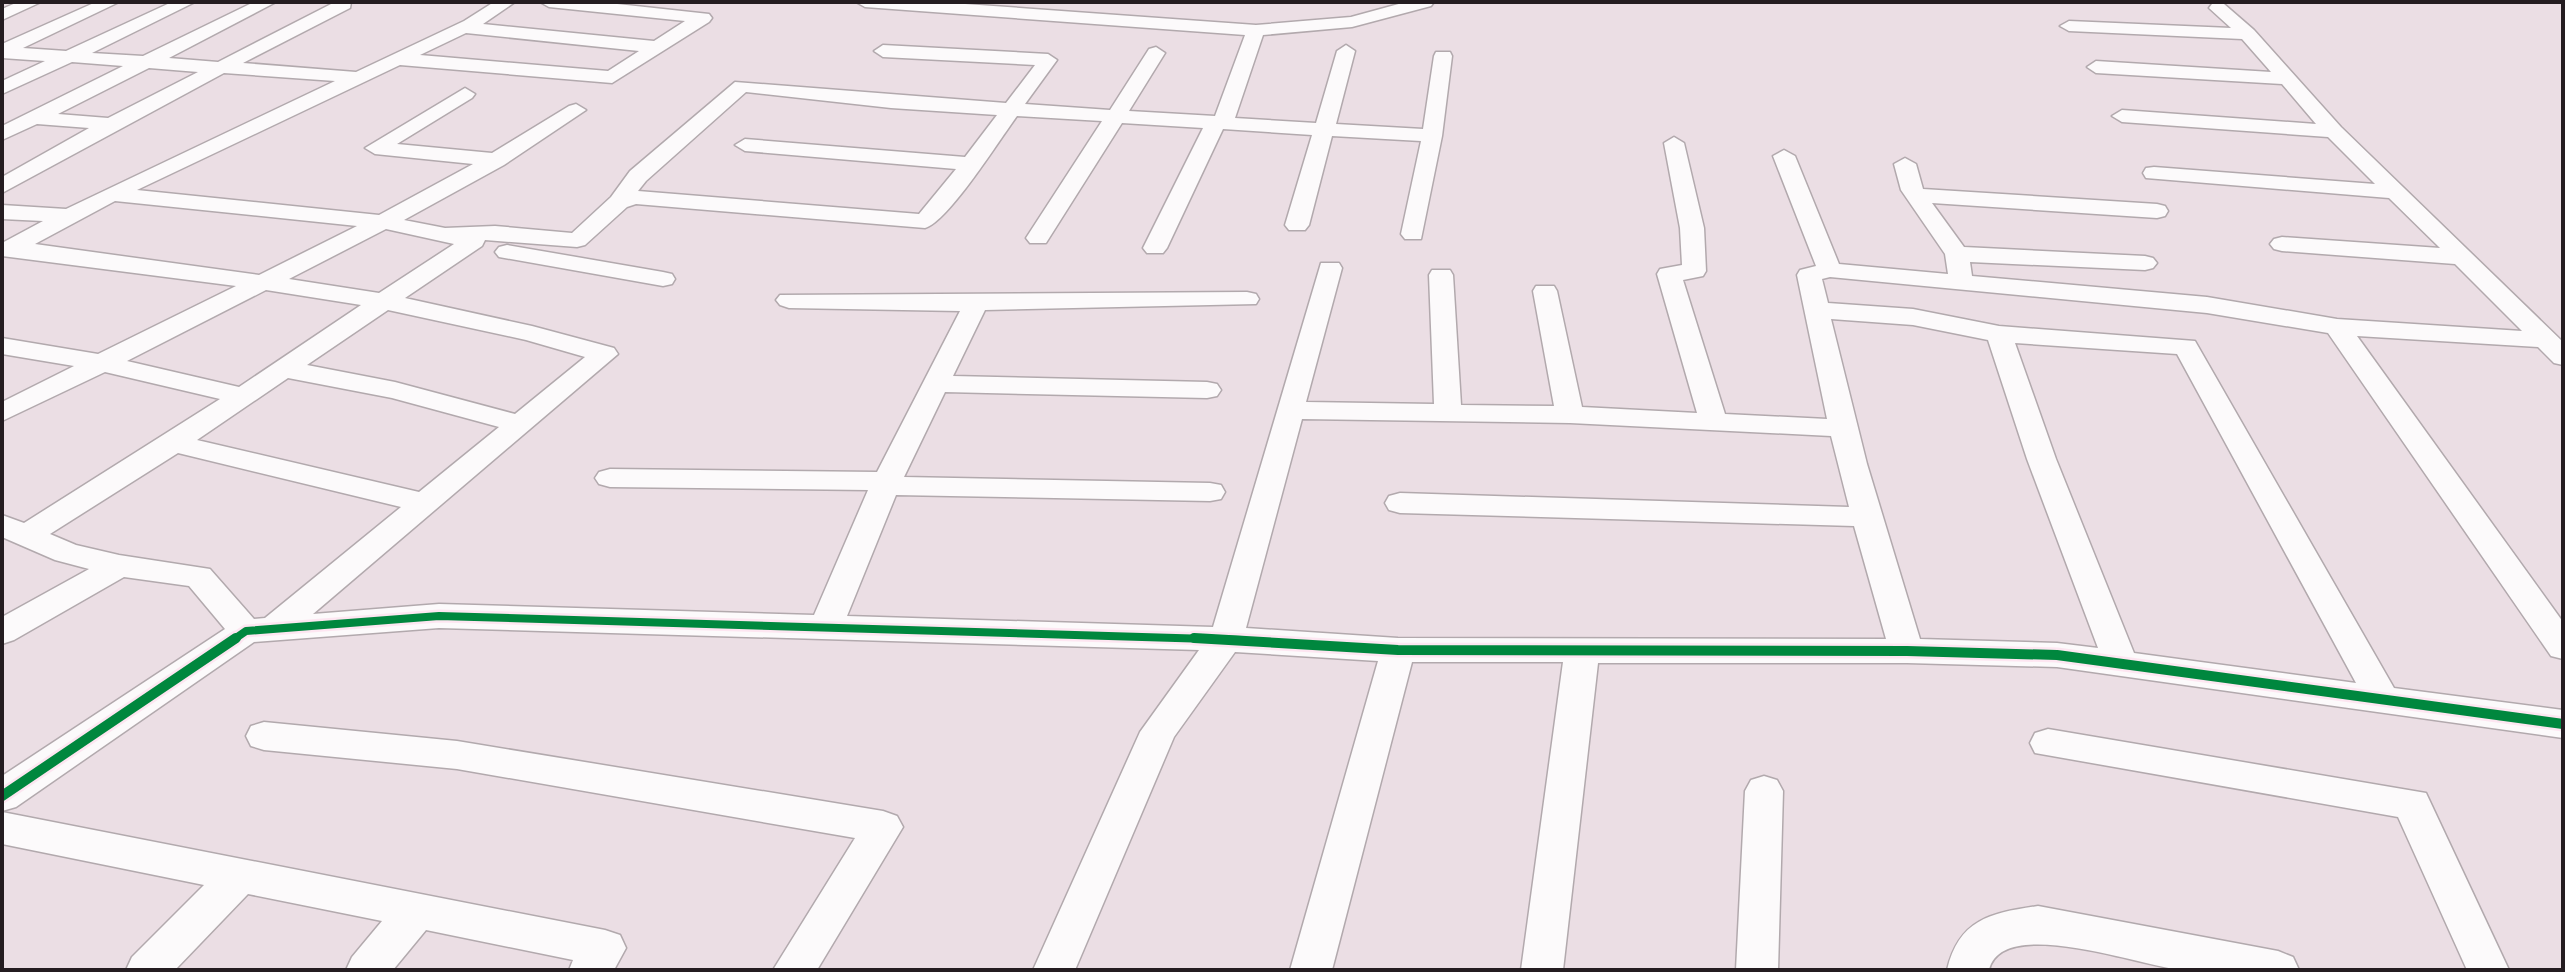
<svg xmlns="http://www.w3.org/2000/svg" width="2565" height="972" font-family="Signika,sans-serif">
<rect width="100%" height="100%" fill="#ebdee4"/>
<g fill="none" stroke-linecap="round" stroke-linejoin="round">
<defs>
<path id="street" d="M18,2H41L2,20V9Z
M96,2H119L23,48L66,51L172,2H195L92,53L143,56L254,2H276L169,58L218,62L335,2H351L350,8L243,63L356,72L464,21L494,2H515L483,24L654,41L685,21L549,7L540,2H599L709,14L712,18L709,22L612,83L400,65L137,190L379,215L473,164L375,154L365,148L465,88L475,94L472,98L397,144L492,153L569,106L576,104L586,110L504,165L404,220L445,228L495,226L572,233L611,197L630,171L735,82L1006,103L1035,65L883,57L874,51L883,45L1048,54L1057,60L1025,104L1110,110L1149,49L1156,47L1165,53L1129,111L1215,116L1245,35L865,7L856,2H937L1256,25L1351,17L1406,2H1434L1431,6L1352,27L1263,35L1235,118L1316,123L1337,51L1346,45L1355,51L1336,124L1423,129L1434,56L1436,52H1450L1452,56L1442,136L1421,239H1405L1401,234L1421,141L1332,136L1309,225L1305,230H1289L1285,225L1312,135L1223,129L1167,248L1163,253H1147L1143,248L1203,128L1122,123L1046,243H1030L1026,238L1102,121L1017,116C1000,139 948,222 925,228L636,204L627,207L585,245L577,247L485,240L482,246L405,298L532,326L614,348L618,354L313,614L439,604L814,615L868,490L610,487L599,484L595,478L599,472L610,469L877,472L960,311L789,308L780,305L776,300L780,295L1247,292L1256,294L1259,299L1256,304L985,310L953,376L1207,382L1217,384L1221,390L1217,396L1207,398L945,392L904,477L1210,483L1221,485L1225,492L1221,499L1210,501L896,495L847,616L1213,627L1321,263H1339L1342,268L1306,402L1434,404L1429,275L1432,270H1450L1453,275L1461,405L1554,406L1533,291L1536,286H1554L1557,291L1582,407L1697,413L1657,274L1660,269L1682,265L1680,228L1664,143L1674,137L1684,143L1704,228L1706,271L1703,276L1683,280L1725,414L1827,419L1797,275L1800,270L1816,266L1773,156L1784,150L1795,156L1839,264L1948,274L1945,254L1901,190L1894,164L1905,158L1916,164L1923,189L2157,204L2165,206L2168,211L2165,216L2157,218L1932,203L1964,247L2145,256L2153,258L2157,263L2153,268L2145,270L1970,262L1972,276L2207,297L2337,319L2522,331L2455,264L2282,251L2274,249L2270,244L2274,239L2282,237L2440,248L2389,198L2146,178L2143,173L2146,168L2154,167L2375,184L2328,137L2122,122L2112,116L2122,110L2316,124L2282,84L2096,73L2087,67L2096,61L2271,72L2242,39L2069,31L2060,26L2069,21L2231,28L2209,8L2212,4H2224L2254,30L2341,127L2563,342V365L2554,363L2538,347L2357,336L2563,622V659L2551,656L2328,333L2207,313L1830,277L1822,279L1828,303L1913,309L1999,326L2195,341L2394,688L2563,710V738L2057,667L1907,663H1598L1563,970H1521L1563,662H1412L1332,970H1290L1378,661L1235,652L1174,737L1075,970H1033L1140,732L1199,650L439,628L254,642L16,807L2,811V776L225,629L189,586L124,577L14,640L2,644V617L89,569L55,560L2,537V515L24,523L220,399L105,372L2,421V402L74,366L2,354V338L98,354L236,286L2,256V243L43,221L2,219V205L66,209L335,81L224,73L2,193V177L89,128L37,124L2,140V126L123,66L72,62L2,94V81L45,61L2,58V44ZM466,33L639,51L608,71L420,55ZM149,68L198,72L108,118L58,114ZM746,92L891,108L997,115L965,157L745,139L735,145L745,151L956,169L919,214L638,191L646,181ZM115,201L357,226L259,275L35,244ZM386,229L454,244L379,293L289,279ZM266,290L361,305L239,387L127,361ZM388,310L526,340L585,357L515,414L395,382L307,365ZM1831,319L1913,325L1988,340L2027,459L2098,648L2057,643L1920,639L1867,464ZM2015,343L2177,354L2356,683L2134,653L2056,459ZM288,378L392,398L499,427L419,492L197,440ZM1302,419L1570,423L1831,436L1849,507L1400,493L1389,496L1385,503L1389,510L1400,513L1854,526L1886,639L1398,638L1246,628ZM178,453L401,507L265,618L254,619L210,569L119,555L76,545L50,534Z
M507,245L663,272L672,274L675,279L672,284L663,286L499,257L495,252L499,247Z
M264,722L457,741L883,811L897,816L903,827L817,970H773L855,838L457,769L264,750L251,746L246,736L251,726Z
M2048,729L2426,793L2509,970H2467L2398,817L2035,753L2030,743L2035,733Z
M1764,776L1777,780L1783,791L1778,970H1736L1745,791L1751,780Z
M2,812L605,930L620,935L626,948L614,970H569L573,960L426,930L393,970H346L352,957L382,921L248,894L175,970H126L132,957L204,885L2,844Z
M2038,906L2278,951L2293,957L2299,970C2261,970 2221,972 2183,970C2142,967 2002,914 1989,970H1947C1959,919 1991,913 2038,906Z"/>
</defs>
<use href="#street" stroke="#b2a9ad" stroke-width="3"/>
<use href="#street" fill="#fcfafb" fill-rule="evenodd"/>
<defs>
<path id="cycleway-far1" d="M233,640L246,631L439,616L1243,640"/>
<path id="cycleway" d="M1194,638L1398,650L1907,651L2057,655L2563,724
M2,796L236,638"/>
</defs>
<use href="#cycleway-far1" stroke="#fde6f1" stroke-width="13"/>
<use href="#cycleway" stroke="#fde6f1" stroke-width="15"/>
<use href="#cycleway-far1" stroke="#00873e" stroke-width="8"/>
<use href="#cycleway" stroke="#00873e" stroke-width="10"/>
</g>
<rect width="2565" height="972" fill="none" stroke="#241c20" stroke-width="8"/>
</svg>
